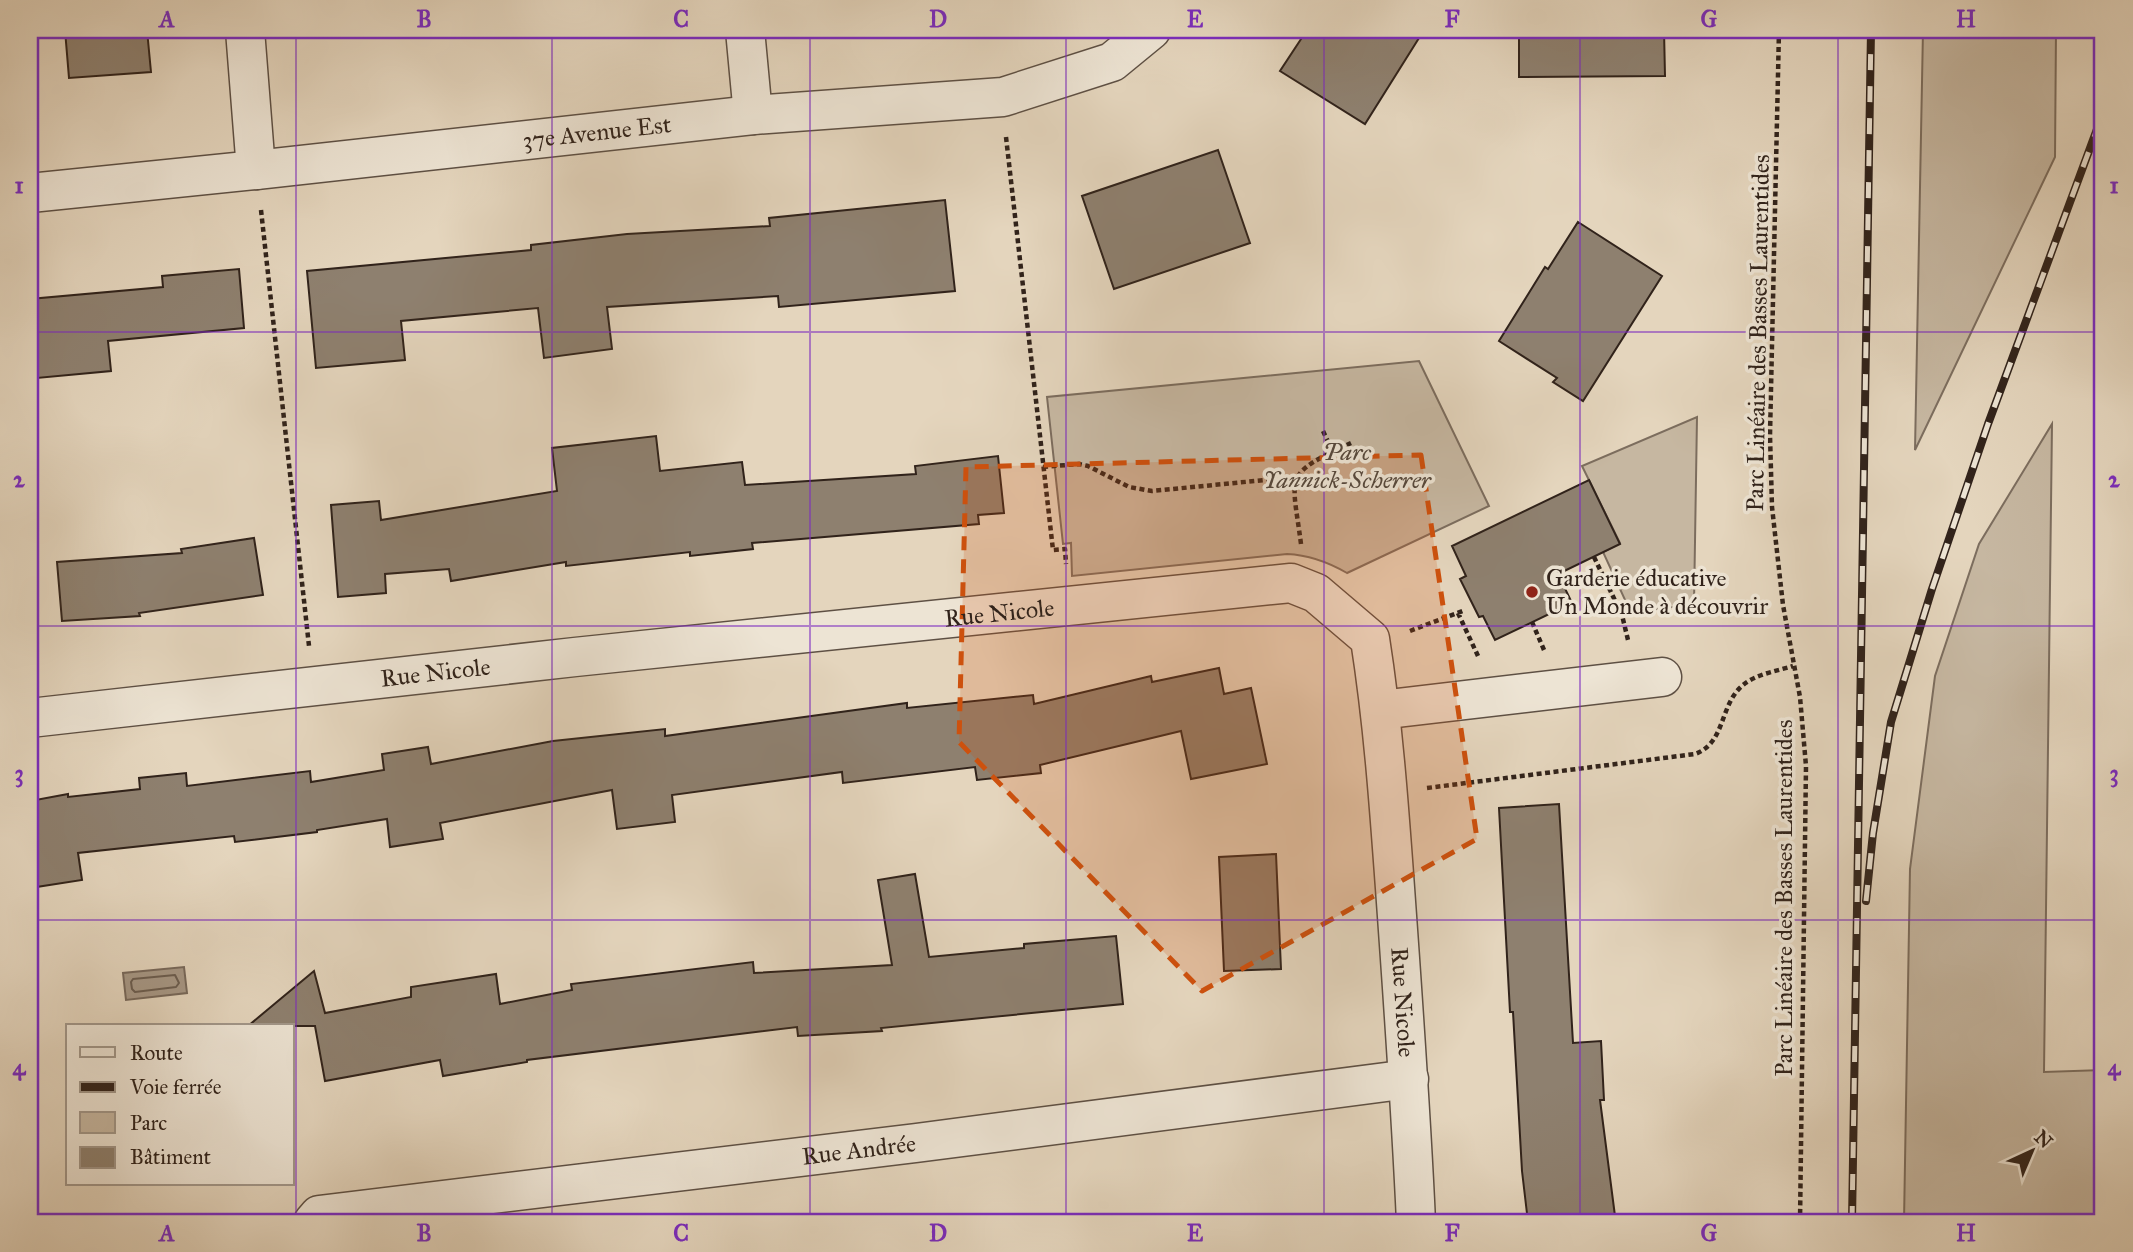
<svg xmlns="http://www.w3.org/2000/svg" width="2133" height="1252" font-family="'IM FELL Great Primer',serif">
<rect width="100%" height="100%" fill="#e4d5bd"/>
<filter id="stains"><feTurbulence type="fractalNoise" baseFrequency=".00286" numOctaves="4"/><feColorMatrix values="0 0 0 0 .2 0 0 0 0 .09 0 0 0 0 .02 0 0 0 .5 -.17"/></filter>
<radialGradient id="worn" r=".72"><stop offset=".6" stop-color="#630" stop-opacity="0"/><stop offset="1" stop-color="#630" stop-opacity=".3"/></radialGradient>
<path fill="#c6b7a1" stroke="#7c6d5e" stroke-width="2" d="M1923,30H2056L2055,157L1915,450Z
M1419,361L1489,506L1347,573C1328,562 1310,555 1287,554L1072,576L1071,543L1063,544L1047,397Z
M1697,417L1694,604L1631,613L1603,552L1620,543L1582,466Z
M2052,424L2044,1072L2103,1070V1217L2038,1220V1222H1904L1910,869L1935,676L1979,544Z"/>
<path fill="#a79886" stroke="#78695b" stroke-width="2" d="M184,967L187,993L126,1000L123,973Z"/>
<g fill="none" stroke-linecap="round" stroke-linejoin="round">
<path stroke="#6c5e50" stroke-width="2" d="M175,975L179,983L176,987L135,992L132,989L131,982L133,979Z"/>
</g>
<path fill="#8e806f" stroke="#31231b" stroke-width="2" d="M65,30H147L151,72L69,78Z
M1307,30H1424L1365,124L1280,71Z
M1519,30H1664L1665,76L1519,77Z
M1218,150L1250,243L1114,289L1082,196Z
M945,200L955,291L779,307L778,296L607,307L612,349L544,358L538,308L401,321L405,360L316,368L307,271L531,250V245L627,234L770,226L769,218Z
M1578,222L1662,276L1583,401L1553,382L1557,378L1499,341L1545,267L1548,269Z
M239,269L244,328L108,341L111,371L37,378L30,299L163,287L162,276Z
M656,436L660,471L742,462L745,485L916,474L915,466L998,456L1004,513L978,515L979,524L752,543L753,549L690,556V552L566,566V562L451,581L449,569L385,574L386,593L338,597L331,505L379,501L381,520L557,491L552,448Z
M1589,480L1620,544L1558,574L1572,603L1495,640L1483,616L1479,617L1460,579L1466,576L1452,546Z
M254,538L263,595L139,613L140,616L62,621L57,562L182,553L181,549Z
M1219,668L1224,694L1251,688L1267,764L1191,779L1181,731L1040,765L1041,773L977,780L975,767L843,783L842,772L672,795L675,822L617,829L612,790L440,823L443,839L390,847L387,819L317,830V832L235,842L234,836L78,853L82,880L30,888V801L68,794V797L140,789L139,778L186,773L187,786L310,771L311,782L384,770L382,754L428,747L431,764L553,741L665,729V736L907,703V708L1033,695L1034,704L1151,676L1152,682Z
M1559,804L1573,1043L1601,1041L1604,1100H1600L1615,1216L1584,1220V1222H1528L1522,1171L1513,1012H1510L1499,808Z
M1276,854L1281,969L1224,971L1219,857Z
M915,874L929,957L1024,948V944L1116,936L1123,1004L881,1028L882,1031L798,1036L797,1027L527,1060V1062L443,1076L440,1060L325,1081L315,1026H248L314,971L325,1013L411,997V987L496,974L500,1004L572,990L571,984L753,962L754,973L892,965L878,880Z"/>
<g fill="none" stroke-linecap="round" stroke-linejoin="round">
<defs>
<g id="minor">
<path d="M245,30L256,170"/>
<path d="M745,30L753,115"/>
<path id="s1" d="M30,193L256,170L753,115L1003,97L1112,62L1151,30"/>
<path d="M1380,710L1662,677"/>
<path id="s2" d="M30,718L575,657L1291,583L1316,593L1370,639C1383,722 1389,805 1395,888C1403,999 1411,1111 1416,1222"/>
<path id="s3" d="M313,1222L319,1215L916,1143L1409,1079"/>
</g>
</defs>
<use href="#minor" stroke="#5e5044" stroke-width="41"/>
<path stroke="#31231b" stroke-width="4.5" stroke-dasharray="5 3.5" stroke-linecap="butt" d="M1779,30L1770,435L1772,507L1783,605L1800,697L1806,766L1800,1222
M1006,137L1053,550L1065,549L1066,564
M261,210L309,646
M1323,431L1333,452
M1043,467L1079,464L1088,466L1129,487L1152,491L1265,480H1277L1293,484
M1301,544C1292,474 1282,475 1351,443
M1594,557L1622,615L1628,640
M1458,613L1478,656
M1532,622L1544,650
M1410,631L1465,610
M1427,788L1695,754C1726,743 1719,705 1743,685C1756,674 1777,671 1793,666"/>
<use href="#minor" stroke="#ede4d4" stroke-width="38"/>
<defs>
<path id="rail" d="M1866,901L1873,833L1891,722L1932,589L1988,424L2103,113
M1852,1222L1871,30"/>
</defs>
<use href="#rail" stroke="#31231b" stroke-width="8"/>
<use href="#rail" stroke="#ede4d4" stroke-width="5" stroke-dasharray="16" stroke-linecap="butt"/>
</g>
<path fill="#cd510e" fill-opacity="0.2" stroke="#cd510e" stroke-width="5" stroke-dasharray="14 9" stroke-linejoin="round" d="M1421,455L1477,839L1202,991L959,742L966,467Z"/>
<path fill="none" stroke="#7b2cbf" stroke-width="2" stroke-opacity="0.55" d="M296,30V1222M552,30V1222M810,30V1222M1066,30V1222M1324,30V1222M1580,30V1222M1838,30V1222M30,332H2103M30,626H2103M30,920H2103"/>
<circle fill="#8f2418" stroke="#ede4d4" stroke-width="2.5" cx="1532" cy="592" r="7"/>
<g text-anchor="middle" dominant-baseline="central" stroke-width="7" stroke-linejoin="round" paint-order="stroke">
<g font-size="24" fill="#31231b" stroke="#ede4d4">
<text stroke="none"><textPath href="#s1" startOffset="570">37e Avenue Est</textPath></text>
<text transform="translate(1758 333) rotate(-89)">Parc Linéaire des Basses Laurentides</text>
<text stroke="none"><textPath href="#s2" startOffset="975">Rue Nicole</textPath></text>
<text stroke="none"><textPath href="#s2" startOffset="408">Rue Nicole</textPath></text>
<text transform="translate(1784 898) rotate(-90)">Parc Linéaire des Basses Laurentides</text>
<text stroke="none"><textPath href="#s2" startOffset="1731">Rue Nicole</textPath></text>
<text stroke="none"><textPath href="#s3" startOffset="553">Rue Andrée</textPath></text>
</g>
<g font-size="24" font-style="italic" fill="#56483c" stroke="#ede4d4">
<text x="1347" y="452">Parc<tspan x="1347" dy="28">Yannick-Scherrer</tspan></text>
</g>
<g font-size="24" fill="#31231b" stroke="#ede4d4" text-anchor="start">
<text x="1546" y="578">Garderie éducative<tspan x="1546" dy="28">Un Monde à découvrir</tspan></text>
</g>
</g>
<rect width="2133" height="1252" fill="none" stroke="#e4d5bd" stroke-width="77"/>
<rect x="66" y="1024" width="228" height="161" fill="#ede4d4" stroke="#a2978a" stroke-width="2"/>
<rect x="80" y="1047" width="35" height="10" fill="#ede4d4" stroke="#a2978a" stroke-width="2"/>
<text x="130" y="1060" font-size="21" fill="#31231b">Route</text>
<rect x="80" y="1082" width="35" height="10" fill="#31231b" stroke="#a2978a" stroke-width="2"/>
<text x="130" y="1094" font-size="21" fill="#31231b">Voie ferrée</text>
<rect x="80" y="1112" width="35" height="21" fill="#c6b7a1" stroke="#a2978a" stroke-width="2"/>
<text x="130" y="1130" font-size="21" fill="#31231b">Parc</text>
<rect x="80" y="1147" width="35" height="21" fill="#8e806f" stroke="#a2978a" stroke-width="2"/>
<text x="130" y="1164" font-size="21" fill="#31231b">Bâtiment</text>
<g transform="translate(2032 1151) rotate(44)" stroke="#ede4d4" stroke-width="5" paint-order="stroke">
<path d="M0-5L12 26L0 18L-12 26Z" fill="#31231b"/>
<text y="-10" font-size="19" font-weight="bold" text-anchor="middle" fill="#31231b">N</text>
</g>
<rect x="38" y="38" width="2056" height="1176" fill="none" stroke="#7b2cbf" stroke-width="2.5"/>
<g font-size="23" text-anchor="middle" font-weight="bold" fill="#7b2cbf">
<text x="167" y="27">A</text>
<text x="424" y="27">B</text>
<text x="681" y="27">C</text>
<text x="938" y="27">D</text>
<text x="1195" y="27">E</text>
<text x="1452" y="27">F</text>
<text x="1709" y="27">G</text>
<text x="1966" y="27">H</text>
<text x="19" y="193">1</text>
<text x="2114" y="193">1</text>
<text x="19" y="487">2</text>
<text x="2114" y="487">2</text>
<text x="19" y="781">3</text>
<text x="2114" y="781">3</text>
<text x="19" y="1075">4</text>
<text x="2114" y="1075">4</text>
<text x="167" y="1241">A</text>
<text x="424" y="1241">B</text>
<text x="681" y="1241">C</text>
<text x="938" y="1241">D</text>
<text x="1195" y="1241">E</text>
<text x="1452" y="1241">F</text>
<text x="1709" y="1241">G</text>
<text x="1966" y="1241">H</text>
</g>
<rect width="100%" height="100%" filter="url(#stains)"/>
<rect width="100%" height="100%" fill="url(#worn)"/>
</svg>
